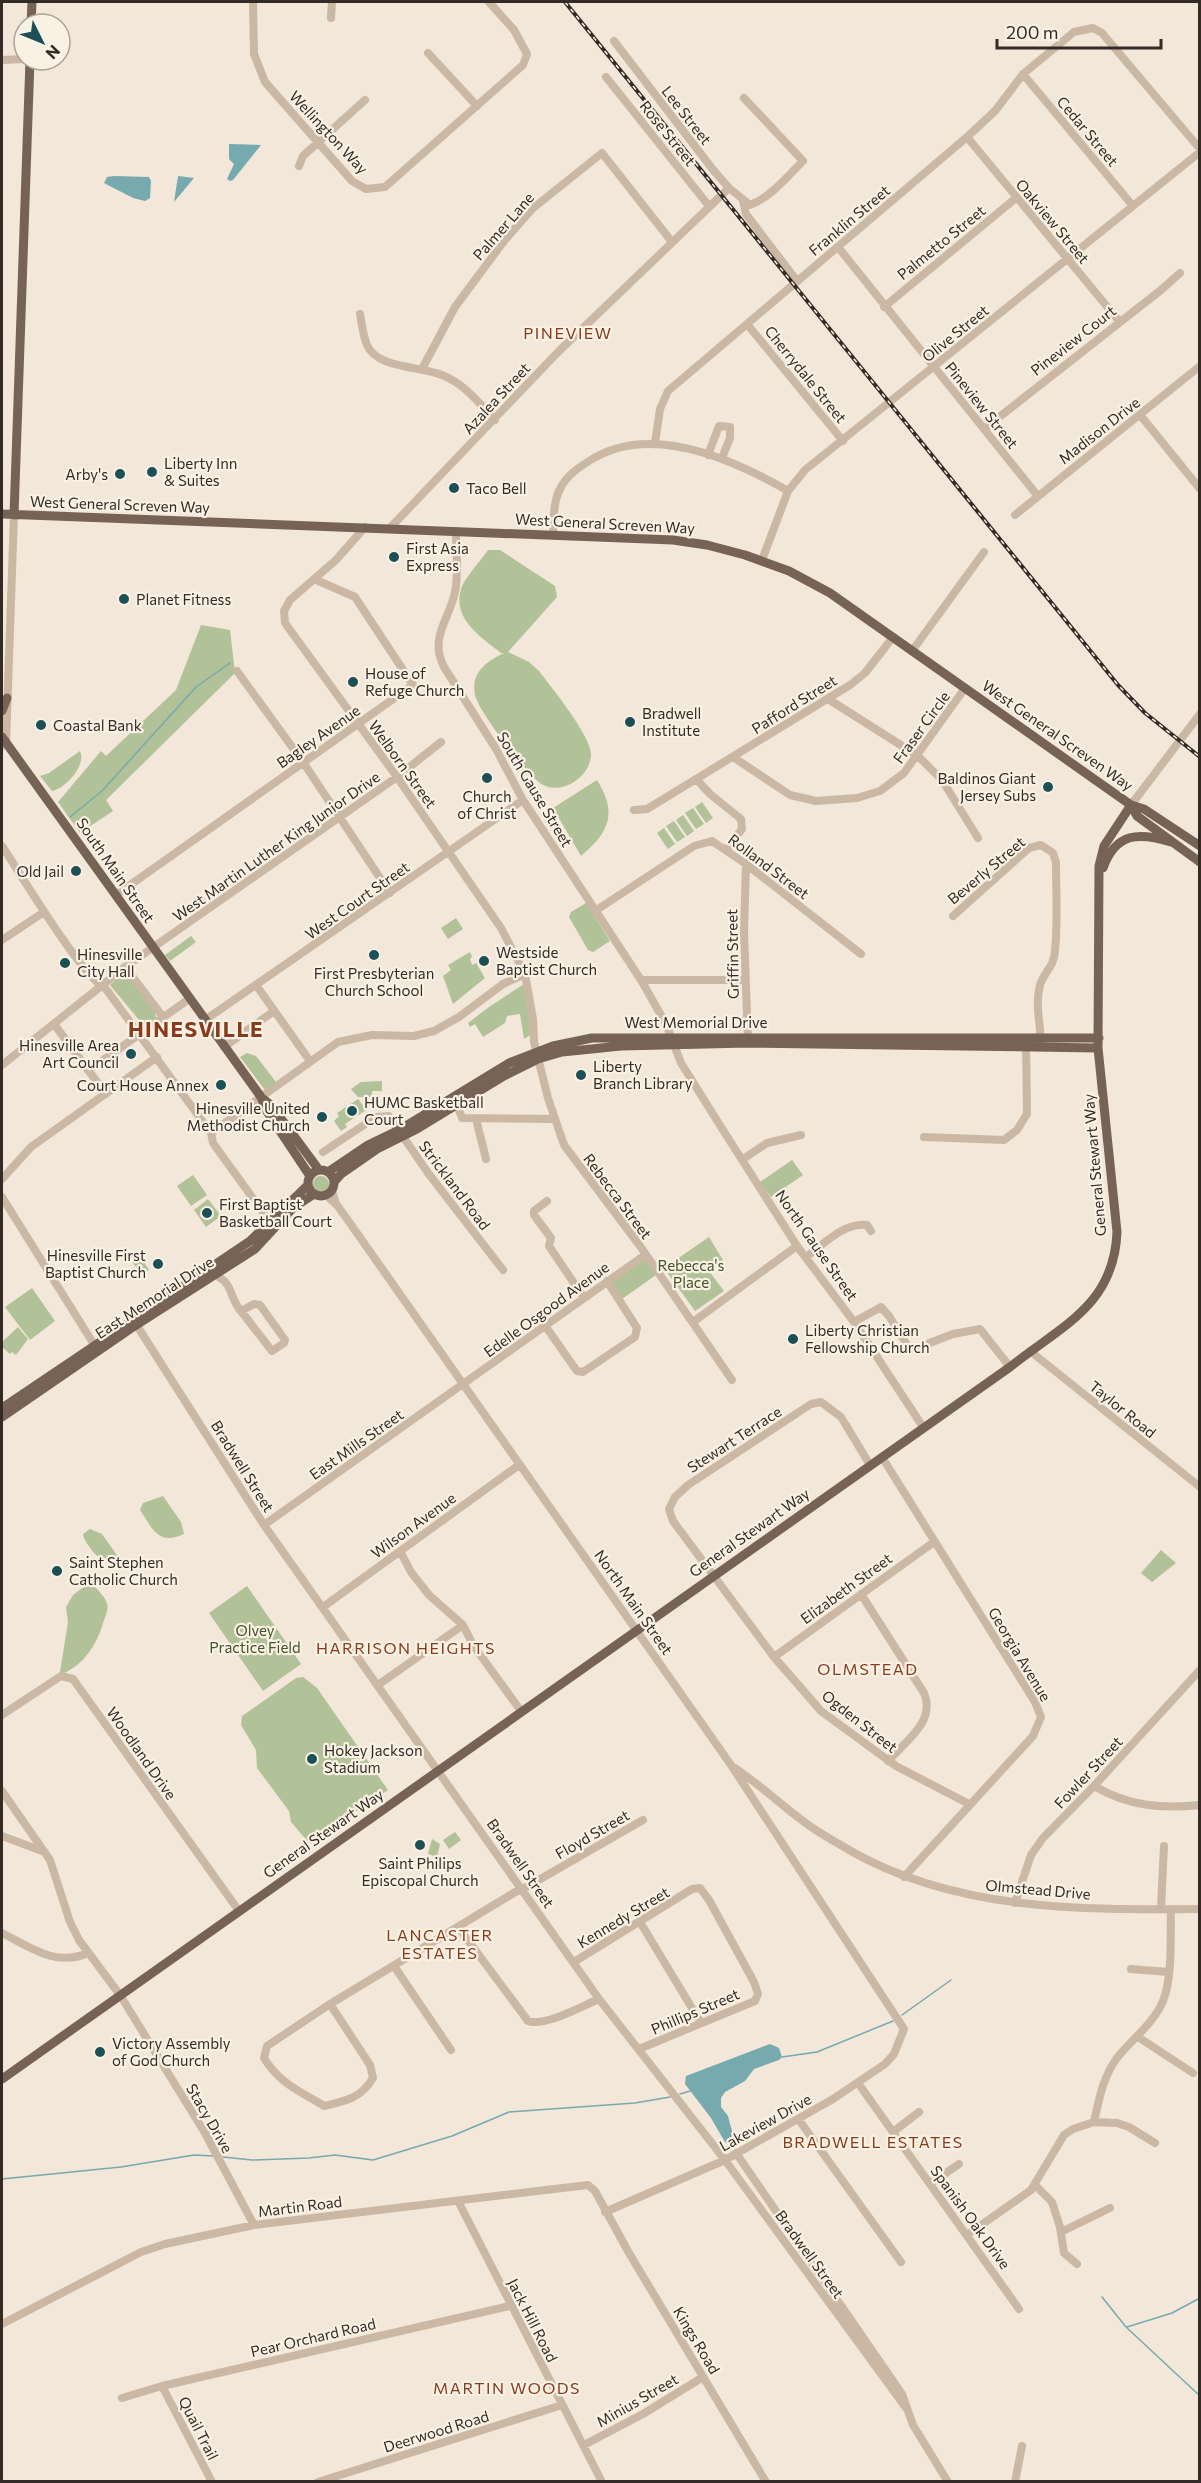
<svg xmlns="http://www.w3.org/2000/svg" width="1201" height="2483" font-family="Commissioner,sans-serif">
<rect width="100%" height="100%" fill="#f2e7d8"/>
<path fill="#b1c198" d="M488,550H500L555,586L557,597L508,652L529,662L539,671C551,687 593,738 591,756C590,767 582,777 574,782C564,788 554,790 543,785C529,778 481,714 476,698C474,694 474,684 475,680C479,666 492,659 504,653H501C481,637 452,619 461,589C464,579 481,560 488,550Z
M201,625L230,630L235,673L106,800L113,811L80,833L58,802L101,751L106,756L176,690Z
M80,751C87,765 65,789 52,791L40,776L49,773Z
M597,780C618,814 609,832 581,856L553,808Z
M702,802L713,818L706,823L695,807Z
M693,808L704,824L696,829L685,813Z
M683,815L694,831L687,836L676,820Z
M674,821L685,837L677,842L666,826Z
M664,828L675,844L668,849L657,833Z
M586,903L610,941L593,952L588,950L569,917L571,912Z
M456,918L463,929L448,939L441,928Z
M191,936L196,942L170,961L165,955Z
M470,952L472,957L470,959L472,965L476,963L485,978L453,1004L443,976L451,970L448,965Z
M124,972L126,973L155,1011L156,1018L144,1026L110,985Z
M524,984L528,1003L530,1035L524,1039L520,1014L507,1016L505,1023L483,1037L475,1024L470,1027L468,1023L489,1007Z
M247,1053L256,1056L276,1082L265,1090L240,1057Z
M382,1081V1091H372V1097H358L351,1089L361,1082Z
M358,1099L366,1110L345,1124L347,1127L341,1131L334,1121L339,1116L337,1113Z
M792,1160L803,1175L771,1197L760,1182Z
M193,1175L207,1195L191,1206L177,1186Z
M313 1184a8 8 0 1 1 16 0a8 8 0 1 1-16 0Z
M208,1199L221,1216L206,1227L194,1210Z
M709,1237L723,1260L709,1271L724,1291L695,1311L664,1268Z
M138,1253L149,1270L142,1275L130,1259Z
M644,1258L656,1275L622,1299L610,1283Z
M32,1288L55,1321L30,1340L5,1307Z
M18,1327L28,1339L16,1355L12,1352L10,1354L2,1347V1342Z
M163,1496L181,1522L184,1534C158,1546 153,1529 140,1510L143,1503Z
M90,1529L102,1534L121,1561C108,1573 85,1546 83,1534Z
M1161,1550L1176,1563L1152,1582L1141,1573Z
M89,1583L93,1584C97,1590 106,1597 107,1604C109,1609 105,1617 103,1623C97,1644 84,1665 62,1674L60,1672L68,1622L66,1607L73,1595Z
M247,1586L301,1664L263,1691L209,1613Z
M303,1677L317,1688L388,1790L309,1843L291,1822L289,1811L257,1768L256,1750L241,1725L242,1716L245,1714L296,1678Z
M455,1832L461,1840L449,1849L443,1840Z
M432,1839L440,1844L437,1857L428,1854Z"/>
<path fill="#76aaaf" d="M229,144L261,145L233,180L230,181L227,179L234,164L229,159Z
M114,176L149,177L151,181L150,198L145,201L133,198L104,183L107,177Z
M178,176L194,178L174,202Z
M770,2044L779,2048L782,2057L779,2060L754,2069L745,2081L725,2092L721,2098V2107L728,2116L734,2139L733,2143L729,2145L725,2142L711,2118L685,2084L686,2076Z"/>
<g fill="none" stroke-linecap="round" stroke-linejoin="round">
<path stroke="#76aaaf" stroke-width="1.5" d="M70,817L102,791L196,687L230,663
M902,2015L951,1980
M782,2057L817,2052L893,2021
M680,2094L690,2091
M223,2157L252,2160L309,2158L335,2155L373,2160L452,2136L509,2112L635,2103L670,2097
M2,2179L121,2167L194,2155L213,2156
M1102,2297L1126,2327L1200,2396
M1127,2327L1172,2313L1200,2298"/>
<path stroke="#cab7a4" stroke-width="8" d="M253,2L254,54L265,82L352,181L366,189L385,187L523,65L527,54L514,30L489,2
M331,18L332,2
M614,41L714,171L729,188L750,205C771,197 787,177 803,161L744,98
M428,53L477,106
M2,60L24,59
M1023,74L1133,206
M606,77L709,206
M967,137L1119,321
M299,166L303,156L365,100
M743,201L746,214L797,281
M838,247L1037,495
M884,307L1016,198
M360,314C362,324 363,336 367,345C377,369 422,366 442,375C465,384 479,403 495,420
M747,324L843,441
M422,369L455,307L504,241L532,209L602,153L672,242
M1141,416L1200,489
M984,429L1161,290L1180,273
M655,443L660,409L668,391L967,137L995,111L1023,74L1074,32L1093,28L1102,33L1200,149
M708,455L719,426L730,427V438L722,458
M1015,515L1200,366
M365,527L336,560L290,600L284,611L285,623L397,777L501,928L525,974L533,1019L534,1042L548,1098L564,1145L640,1246L732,1380
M389,529L558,352L729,188
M456,531C456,550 459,573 455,592C449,620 429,638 444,667L496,749L523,800L641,980L666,1024L681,1063L721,1127L797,1246L854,1322L923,1427
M553,534C554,519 553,502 560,489C566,476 578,468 589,461C650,421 733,459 788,491
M762,560L788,491L805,470L1200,152
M912,651L984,552
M237,671L303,762L390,893
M828,699L918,756L942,780L978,838
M2,746L6,743L14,515
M733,757L790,795L816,801L857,798L880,791L904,773L965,688
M696,779L710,794L741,819L742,829L726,850
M1131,805L1200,714
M634,810L647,809L850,685L865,673L893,637
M2,846C20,873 82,977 106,989L211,1133L213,1143L270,1222
M746,864L744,932L748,1042
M116,895L413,685L355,597L314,579
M595,911L694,846L712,841L746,864L861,954
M953,916L1029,848L1041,845L1053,853L1056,862C1056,892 1058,922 1055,951C1054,967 1044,972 1040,985C1035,1003 1040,1023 1041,1041
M2,940L44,912
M125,967L163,1017
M641,980H745
M256,985L310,1061
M205,1020L523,800
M54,1024L106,1094
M224,1047L274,1011
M2,1065L125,967L397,777L441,742
M89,1070L189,999
M457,1105L462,1118L555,1119
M476,1119L486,1159
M211,1133L338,1042L372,1035L414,1036L434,1031L459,1017L503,984L525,974
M924,1137L1004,1140L1017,1130L1027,1114L1026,1042
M323,1152L376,1117L389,1116L428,1173L503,1270
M743,1159L767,1143L801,1135
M2,1179L31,1147L157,1057
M332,1191L336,1204
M326,1195L337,1205L352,1226L731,1765L904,2029L894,2054L885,2064L833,2099L725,2160L605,2212
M2,1197L98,1351
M547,1201L534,1211V1215L551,1238L549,1246L584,1298
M806,1257C824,1244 844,1222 867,1225L871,1231
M220,1278C232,1284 231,1301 241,1311L254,1304L260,1305L285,1340L284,1343L272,1351L241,1311
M134,1321L264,1525L599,1999L725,2160L906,2408
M693,1322L797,1246
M854,1322L881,1307L889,1316L909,1348L914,1349L953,1334L980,1329L1010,1367
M546,1327L577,1371L583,1372L635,1337L637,1328L607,1281
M1030,1351L1200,1487
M882,1457L1035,1702L1041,1717L1033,1736L904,1877
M870,1465L841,1417L821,1402L811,1404L688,1485L675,1497L669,1509L673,1521L774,1657L821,1711L896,1766L969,1804
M264,1525L645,1255
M400,1551L411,1572L429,1595L463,1625L473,1645L521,1711
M861,1594L924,1693C936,1721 906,1741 888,1761
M323,1607L519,1465
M774,1657L934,1542
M378,1685L463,1625
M2,1715L61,1676L73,1679L239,1911
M735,1768C759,1784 780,1804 803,1821C817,1832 834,1841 849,1850C955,1911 1080,1910 1200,1909
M1094,1786C1128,1806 1161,1809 1200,1805
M2,1791L50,1860L70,1922L79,1940L120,1995L205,2133L254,2225
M2,1836L42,1851
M523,1889L643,1820
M1015,1903L1031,1855L1043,1838L1094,1786L1200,1670
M1161,1908L1164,1846
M640,1922L701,2023
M458,1927L528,2021C545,2027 582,2006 599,1999
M2,1933C31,1948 56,1967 88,1953
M574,1962L692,1889L700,1888L709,1900L754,1982L758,1994L755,2001L639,2049
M394,1966L451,2050
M1131,1969L1168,1972
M330,2004L370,2065L373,2078C361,2098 346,2101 324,2106C300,2091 280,2084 264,2058L267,2046Z
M330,2004L522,1888
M1138,2037L1193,2073
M858,2083L1019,2309
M799,2120L901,2262
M1094,2122C1099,2099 1103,2077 1117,2058C1132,2039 1154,2023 1163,2001C1173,1976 1170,1936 1171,1909
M893,2132L919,2112
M736,2153L902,2394L913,2425L948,2482
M930,2184L959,2164
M1035,2185L1052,2202L1060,2227L1064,2253L1077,2264
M458,2201L602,2482
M1061,2232L1110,2208
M967,2235L1031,2190L1064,2135L1073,2129L1094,2122L1117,2123L1129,2127L1155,2143
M2,2324L141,2252L165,2244L254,2225L588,2185L595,2191L629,2253L766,2482
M162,2386L212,2482
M122,2398L162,2386L510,2306
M584,2445L643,2414L703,2377
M318,2482L562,2405
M1015,2482L1022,2446"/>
<path stroke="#776356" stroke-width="9" d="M31,24L32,2
M2,514L673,540L707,545L745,555L789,571L830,593L1111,791L1131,805L1144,809L1200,846
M14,515L30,60
M2,711L7,698
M2,737L261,1097L266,1110L310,1176
M1131,805L1137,816L1200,862
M1103,868C1116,832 1139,832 1171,842
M262,1098L271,1105L319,1170
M308 1183a13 13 0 1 1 26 0a13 13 0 1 1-26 0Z
M328,1172L368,1145L399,1130L509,1063L553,1046L592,1038H1099
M334,1182L341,1174L377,1149L417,1129L504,1076L538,1059L562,1052L621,1046L748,1043L1098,1048
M2,1408L250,1241L308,1185
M2,1417L130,1329L255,1249L293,1208L314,1194
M2,2079L1010,1367C1061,1326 1114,1306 1117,1232L1098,1048L1099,866L1104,846L1131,805"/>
<defs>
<path id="rail" d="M565,2L1118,685L1145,713L1200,757"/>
</defs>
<use href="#rail" stroke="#352b26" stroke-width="4"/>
<use href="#rail" stroke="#f9f1e4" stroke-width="1.5" stroke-dasharray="4.5" stroke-linecap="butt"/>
</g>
<g fill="#1b5057" stroke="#f9f1e4" stroke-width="2">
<circle cx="152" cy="472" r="6"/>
<circle cx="120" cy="474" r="6"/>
<circle cx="454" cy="488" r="6"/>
<circle cx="394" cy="557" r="6"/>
<circle cx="124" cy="599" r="6"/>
<circle cx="353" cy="682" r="6"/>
<circle cx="630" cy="722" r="6"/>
<circle cx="41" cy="725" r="6"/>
<circle cx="487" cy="778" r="6"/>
<circle cx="1048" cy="787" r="6"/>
<circle cx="76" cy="871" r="6"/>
<circle cx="374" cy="955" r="6"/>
<circle cx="484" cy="961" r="6"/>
<circle cx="65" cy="963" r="6"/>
<circle cx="131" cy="1054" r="6"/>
<circle cx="581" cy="1075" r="6"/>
<circle cx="221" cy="1085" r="6"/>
<circle cx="352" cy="1111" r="6"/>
<circle cx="322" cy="1117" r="6"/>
<circle cx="207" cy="1213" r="6"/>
<circle cx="158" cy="1264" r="6"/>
<circle cx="793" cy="1339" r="6"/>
<circle cx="57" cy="1571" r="6"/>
<circle cx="312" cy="1759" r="6"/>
<circle cx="420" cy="1845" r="6"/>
<circle cx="100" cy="2052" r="6"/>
</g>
<g text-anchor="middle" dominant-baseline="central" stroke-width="4.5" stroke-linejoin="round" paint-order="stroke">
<g font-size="15" fill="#352b26" stroke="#f9f1e4">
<text transform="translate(687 115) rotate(52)">Lee Street</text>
<text transform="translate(1088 131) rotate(50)">Cedar Street</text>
<text transform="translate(329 132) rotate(47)">Wellington Way</text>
<text transform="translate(668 133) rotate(51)">Rose Street</text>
<text transform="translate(849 220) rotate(-40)">Franklin Street</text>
<text transform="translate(1053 221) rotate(50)">Oakview Street</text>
<text transform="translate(503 226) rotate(-49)">Palmer Lane</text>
<text transform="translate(941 242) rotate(-39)">Palmetto Street</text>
<text transform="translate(955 333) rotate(-39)">Olive Street</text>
<text transform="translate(1073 340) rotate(-38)">Pineview Court</text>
<text transform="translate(806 374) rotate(51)">Cherrydale Street</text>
<text transform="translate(496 398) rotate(-47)">Azalea Street</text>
<text transform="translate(982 405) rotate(51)">Pineview Street</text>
<text transform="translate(1099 430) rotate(-38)">Madison Drive</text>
<text transform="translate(120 504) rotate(2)">West General Screven Way</text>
<text transform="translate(605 523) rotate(3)">West General Screven Way</text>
<text transform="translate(794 704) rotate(-32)">Pafford Street</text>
<text transform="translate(921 727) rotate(-54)">Fraser Circle</text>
<text transform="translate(1058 735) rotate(35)">West General Screven Way</text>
<text transform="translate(318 736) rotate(-35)">Bagley Avenue</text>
<text transform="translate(403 764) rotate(54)">Welborn Street</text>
<text transform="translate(535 789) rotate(59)">South Gause Street</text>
<text transform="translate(276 846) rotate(-35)">West Martin Luther King Junior Drive</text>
<text transform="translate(769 866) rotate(37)">Rolland Street</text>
<text transform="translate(116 870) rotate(55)">South Main Street</text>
<text transform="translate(986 870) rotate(-40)">Beverly Street</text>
<text transform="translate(357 900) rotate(-35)">West Court Street</text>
<text transform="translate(732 954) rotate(-91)">Griffin Street</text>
<text x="696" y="1022">West Memorial Drive</text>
<text transform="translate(1094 1165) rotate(-95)">General Stewart Way</text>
<text transform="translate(455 1185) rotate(53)">Strickland Road</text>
<text transform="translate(618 1196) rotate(53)">Rebecca Street</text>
<text transform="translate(817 1245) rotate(55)">North Gause Street</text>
<text transform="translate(154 1297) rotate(-33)">East Memorial Drive</text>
<text transform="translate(546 1309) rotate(-36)">Edelle Osgood Avenue</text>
<text transform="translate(1123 1409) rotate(39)">Taylor Road</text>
<text transform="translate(734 1439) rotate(-33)">Stewart Terrace</text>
<text transform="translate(356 1444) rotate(-35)">East Mills Street</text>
<text transform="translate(243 1466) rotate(58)">Bradwell Street</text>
<text transform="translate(413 1525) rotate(-36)">Wilson Avenue</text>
<text transform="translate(749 1532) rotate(-35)">General Stewart Way</text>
<text transform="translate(846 1588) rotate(-36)">Elizabeth Street</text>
<text transform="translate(634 1602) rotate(55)">North Main Street</text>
<text transform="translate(1020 1654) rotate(59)">Georgia Avenue</text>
<text transform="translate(860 1721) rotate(38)">Ogden Street</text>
<text transform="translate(142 1753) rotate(55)">Woodland Drive</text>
<text transform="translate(1088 1772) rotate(-47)">Fowler Street</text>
<text transform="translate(323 1833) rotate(-35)">General Stewart Way</text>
<text transform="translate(592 1834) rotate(-30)">Floyd Street</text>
<text transform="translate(521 1863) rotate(55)">Bradwell Street</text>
<text transform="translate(1038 1889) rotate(5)">Olmstead Drive</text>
<text transform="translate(623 1917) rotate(-31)">Kennedy Street</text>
<text transform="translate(695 2011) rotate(-23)">Phillips Street</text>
<text transform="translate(210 2118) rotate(60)">Stacy Drive</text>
<text transform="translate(765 2122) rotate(-29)">Lakeview Drive</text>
<text transform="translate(300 2206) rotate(-7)">Martin Road</text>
<text transform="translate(971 2217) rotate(54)">Spanish Oak Drive</text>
<text transform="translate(810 2254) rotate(54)">Bradwell Street</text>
<text transform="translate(533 2320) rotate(63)">Jack Hill Road</text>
<text transform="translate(313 2337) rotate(-13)">Pear Orchard Road</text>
<text transform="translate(697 2340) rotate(59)">Kings Road</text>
<text transform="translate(637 2400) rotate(-30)">Minius Street</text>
<text transform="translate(199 2428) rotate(63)">Quail Trail</text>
<text transform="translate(436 2431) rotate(-17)">Deerwood Road</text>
</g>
<g font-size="15" fill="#352b26" stroke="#f9f1e4" text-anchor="start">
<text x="164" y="463">Liberty Inn<tspan x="164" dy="17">&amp; Suites</tspan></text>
<text x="108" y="474" text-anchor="end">Arby's</text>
<text x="466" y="488">Taco Bell</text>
<text x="406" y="548">First Asia<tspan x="406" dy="17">Express</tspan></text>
<text x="136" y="599">Planet Fitness</text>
<text x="365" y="673">House of<tspan x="365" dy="17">Refuge Church</tspan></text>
<text x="642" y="713">Bradwell<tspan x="642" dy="17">Institute</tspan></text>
<text x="53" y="725">Coastal Bank</text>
<text x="1036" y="778" text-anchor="end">Baldinos Giant<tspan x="1036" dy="17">Jersey Subs</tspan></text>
<text x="487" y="796" text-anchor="middle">Church<tspan x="487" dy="17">of Christ</tspan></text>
<text x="64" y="871" text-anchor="end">Old Jail</text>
<text x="496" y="952">Westside<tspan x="496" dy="17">Baptist Church</tspan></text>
<text x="77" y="954">Hinesville<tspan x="77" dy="17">City Hall</tspan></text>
<text x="374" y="973" text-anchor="middle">First Presbyterian<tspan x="374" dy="17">Church School</tspan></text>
<text x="119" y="1045" text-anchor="end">Hinesville Area<tspan x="119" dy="17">Art Council</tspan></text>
<text x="593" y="1066">Liberty<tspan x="593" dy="17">Branch Library</tspan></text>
<text x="209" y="1085" text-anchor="end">Court House Annex</text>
<text x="364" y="1102">HUMC Basketball<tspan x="364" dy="17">Court</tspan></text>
<text x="310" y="1108" text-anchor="end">Hinesville United<tspan x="310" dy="17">Methodist Church</tspan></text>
<text x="219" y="1204">First Baptist<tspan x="219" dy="17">Basketball Court</tspan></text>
<text x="146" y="1255" text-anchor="end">Hinesville First<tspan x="146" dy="17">Baptist Church</tspan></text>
<text x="805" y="1330">Liberty Christian<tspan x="805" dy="17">Fellowship Church</tspan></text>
<text x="69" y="1562">Saint Stephen<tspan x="69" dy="17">Catholic Church</tspan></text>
<text x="324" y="1750">Hokey Jackson<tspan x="324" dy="17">Stadium</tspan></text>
<text x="420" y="1863" text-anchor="middle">Saint Philips<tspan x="420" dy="17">Episcopal Church</tspan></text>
<text x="112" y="2043">Victory Assembly<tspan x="112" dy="17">of God Church</tspan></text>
</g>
<g font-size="15" fill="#425429" stroke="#f9f1e4">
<text x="691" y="1265">Rebecca's<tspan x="691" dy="17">Place</tspan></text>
<text x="255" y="1630">Olvey<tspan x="255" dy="17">Practice Field</tspan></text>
</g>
<g font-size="16" letter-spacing="1.5" fill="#863c1d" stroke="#f9f1e4">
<text x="568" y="332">PINEVIEW</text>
<text x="406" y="1647">HARRISON HEIGHTS</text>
<text x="868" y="1668">OLMSTEAD</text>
<text x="440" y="1934">LANCASTER<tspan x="440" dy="18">ESTATES</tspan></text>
<text x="873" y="2141">BRADWELL ESTATES</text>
<text x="507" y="2387">MARTIN WOODS</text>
</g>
<g font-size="21" font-weight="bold" letter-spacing="1.5" fill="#863c1d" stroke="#f9f1e4">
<text x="196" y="1028">HINESVILLE</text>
</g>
</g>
<rect width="1201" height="2483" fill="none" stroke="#352b26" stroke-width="6"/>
<g transform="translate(42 42) rotate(133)"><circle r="28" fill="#f9f1e4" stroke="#aba298" stroke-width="1.5"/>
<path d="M0-4.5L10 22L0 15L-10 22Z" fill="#1b5057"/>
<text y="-9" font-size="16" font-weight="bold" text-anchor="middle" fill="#352b26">N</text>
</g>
<path d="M997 39v9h164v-9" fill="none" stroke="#352b26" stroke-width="3"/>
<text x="1006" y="39" font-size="18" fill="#352b26" stroke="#f9f1e4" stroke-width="4.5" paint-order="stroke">200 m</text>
</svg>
